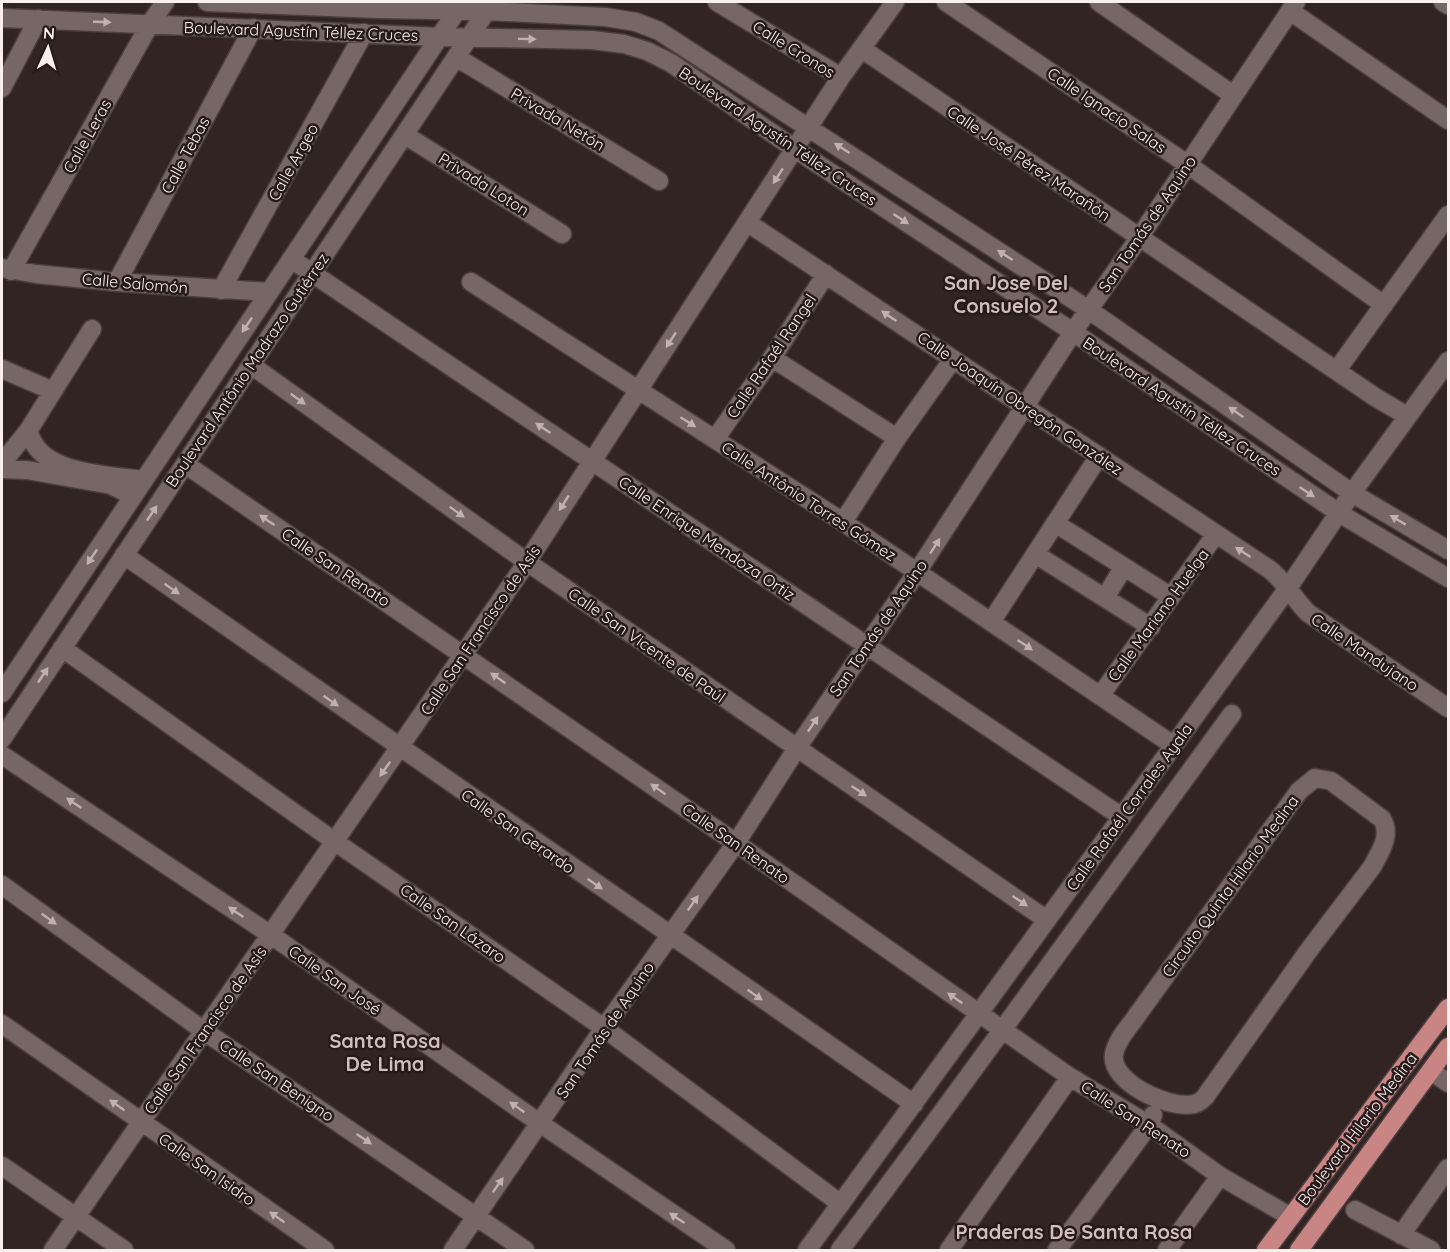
<svg xmlns="http://www.w3.org/2000/svg" width="1450" height="1252" font-family="Quicksand,sans-serif">
<rect width="100%" height="100%" fill="#312423"/>
<g fill="none" stroke-linecap="round" stroke-linejoin="round">
<defs>
<path id="minor" d="M207,2L378,9L487,11L605,17L636,22L659,31L1089,310L1352,493L1448,550
M717,2L841,77
M946,2L1187,164L1384,305
M1099,2L1233,95
M1443,2L1448,5
M1290,11L1448,120
M2,18L441,37L592,40L624,44L647,51L671,63L795,149L1073,332L1339,513L1448,578
M862,49L1375,397L1407,416
M456,57L659,181
M2,88L38,19
M405,135L562,234
M748,223L1269,569C1285,581 1294,599 1308,613L1448,708
M291,259L1122,817
M2,268L36,274L117,282L269,292
M11,271L150,24L165,2
M117,282L253,28
M471,282L843,522L1173,745
M221,290L364,33
M772,358L897,438
M251,365L527,562L1047,920
M2,369L53,391
M1337,370L1448,215
M28,431C30,437 33,443 37,448C57,474 113,476 144,480
M715,439L772,358L826,274
M2,463L28,431L92,329
M185,464L736,843L1070,1077L1149,1125L1220,1176L1291,1217
M2,469L27,470L111,485L133,496
M843,522L897,438L953,359
M1055,523L1170,596
M1035,554L1151,627
M124,555L914,1104
M1105,598L1123,568
M991,622L1099,456
M62,648L334,841L604,1028L841,1204
M2,693L462,3
M1100,696L1216,534
M2,739L492,3
M2,755L271,935L541,1124L726,1250
M1315,778L1331,781L1382,819C1392,835 1380,852 1372,867L1309,950L1205,1097C1202,1100 1199,1103 1194,1104C1170,1110 1109,1082 1114,1054C1116,1042 1126,1030 1133,1021L1299,791Z
M2,885L204,1031L525,1250
M2,1024L325,1250
M1431,1071L1448,1083
M2,1166L124,1250
M1355,1210L1431,1250
M1401,1235L1448,1168
M53,1250L527,562L841,77L895,2
M453,1250L604,1028L736,843L797,748L917,572L1073,332L1139,238L1296,2
M807,1250L1288,588L1352,493L1448,361
M840,1250C973,1073 1101,893 1232,714
M949,1250L1070,1077
M1057,1250L1149,1125L1153,1115
M1167,1250L1220,1176"/>
<path id="major" d="M1266,1250L1448,1008
M1299,1250L1448,1047"/>
</defs>
<use href="#minor" stroke="#4a3f3e" stroke-width="21"/>
<use href="#major" stroke="#4a3f3e" stroke-width="21"/>
<use href="#minor" stroke="#766665" stroke-width="18"/>
<use href="#major" stroke="#c88584" stroke-width="18"/>
</g>
<defs><path id="oneway-solid" d="M-6-.8H1V-3.2L6.5 0L1 3.2V.8H-6Z" transform="scale(1.5)"/></defs>
<g fill="#beb1b0">
<use href="#oneway-solid" transform="translate(102 22) rotate(2)"/>
<use href="#oneway-solid" transform="translate(527 39) rotate(1)"/>
<use href="#oneway-solid" transform="translate(842 148) rotate(-147)"/>
<use href="#oneway-solid" transform="translate(778 176) rotate(123)"/>
<use href="#oneway-solid" transform="translate(901 219) rotate(33)"/>
<use href="#oneway-solid" transform="translate(1005 255) rotate(-147)"/>
<use href="#oneway-solid" transform="translate(889 316) rotate(-146)"/>
<use href="#oneway-solid" transform="translate(247 325) rotate(124)"/>
<use href="#oneway-solid" transform="translate(671 340) rotate(123)"/>
<use href="#oneway-solid" transform="translate(298 399) rotate(36)"/>
<use href="#oneway-solid" transform="translate(1236 412) rotate(-145)"/>
<use href="#oneway-solid" transform="translate(688 422) rotate(32)"/>
<use href="#oneway-solid" transform="translate(543 428) rotate(-146)"/>
<use href="#oneway-solid" transform="translate(1307 492) rotate(34)"/>
<use href="#oneway-solid" transform="translate(564 503) rotate(122)"/>
<use href="#oneway-solid" transform="translate(457 512) rotate(36)"/>
<use href="#oneway-solid" transform="translate(152 513) rotate(-56)"/>
<use href="#oneway-solid" transform="translate(267 520) rotate(-146)"/>
<use href="#oneway-solid" transform="translate(1398 520) rotate(-149)"/>
<use href="#oneway-solid" transform="translate(935 546) rotate(-57)"/>
<use href="#oneway-solid" transform="translate(1243 552) rotate(-147)"/>
<use href="#oneway-solid" transform="translate(92 557) rotate(124)"/>
<use href="#oneway-solid" transform="translate(172 589) rotate(35)"/>
<use href="#oneway-solid" transform="translate(1025 645) rotate(34)"/>
<use href="#oneway-solid" transform="translate(43 675) rotate(-56)"/>
<use href="#oneway-solid" transform="translate(498 678) rotate(-145)"/>
<use href="#oneway-solid" transform="translate(331 701) rotate(35)"/>
<use href="#oneway-solid" transform="translate(813 724) rotate(-56)"/>
<use href="#oneway-solid" transform="translate(385 769) rotate(125)"/>
<use href="#oneway-solid" transform="translate(658 789) rotate(-145)"/>
<use href="#oneway-solid" transform="translate(859 791) rotate(34)"/>
<use href="#oneway-solid" transform="translate(74 803) rotate(-146)"/>
<use href="#oneway-solid" transform="translate(595 884) rotate(35)"/>
<use href="#oneway-solid" transform="translate(1020 901) rotate(34)"/>
<use href="#oneway-solid" transform="translate(693 903) rotate(-55)"/>
<use href="#oneway-solid" transform="translate(236 912) rotate(-146)"/>
<use href="#oneway-solid" transform="translate(49 919) rotate(36)"/>
<use href="#oneway-solid" transform="translate(755 995) rotate(35)"/>
<use href="#oneway-solid" transform="translate(955 998) rotate(-145)"/>
<use href="#oneway-solid" transform="translate(117 1105) rotate(-145)"/>
<use href="#oneway-solid" transform="translate(517 1107) rotate(-145)"/>
<use href="#oneway-solid" transform="translate(364 1139) rotate(34)"/>
<use href="#oneway-solid" transform="translate(498 1185) rotate(-55)"/>
<use href="#oneway-solid" transform="translate(277 1217) rotate(-145)"/>
<use href="#oneway-solid" transform="translate(677 1218) rotate(-146)"/>
</g>
<g text-anchor="middle" dominant-baseline="central" stroke-width="5" stroke-linejoin="round" paint-order="stroke">
<g font-size="16" fill="#f8efee" stroke="#271a1a">
<text transform="translate(301 31) rotate(2)">Boulevard Agustín Téllez Cruces</text>
<text transform="translate(794 49) rotate(32)">Calle Cronos</text>
<text transform="translate(1107 110) rotate(34)">Calle Ignacio Salas</text>
<text transform="translate(558 119) rotate(31)">Privada Netón</text>
<text transform="translate(87 136) rotate(-61)">Calle Leras</text>
<text transform="translate(778 136) rotate(34)">Boulevard Agustín Téllez Cruces</text>
<text transform="translate(185 155) rotate(-62)">Calle Tebas</text>
<text transform="translate(293 162) rotate(-61)">Calle Argeo</text>
<text transform="translate(1029 163) rotate(34)">Calle José Pérez Marañón</text>
<text transform="translate(484 184) rotate(32)">Privada Loton</text>
<text transform="translate(1147 224) rotate(-56)">San Tomás de Aquino</text>
<text transform="translate(135 283) rotate(5)">Calle Salomón</text>
<text transform="translate(771 356) rotate(-56)">Calle Rafaél Rangel</text>
<text transform="translate(247 370) rotate(-56)">Boulevard Antônio Madrazo Gutiérrez</text>
<text transform="translate(1020 403) rotate(34)">Calle Joaquín Obregón González</text>
<text transform="translate(1182 406) rotate(34)">Boulevard Agustín Téllez Cruces</text>
<text transform="translate(809 501) rotate(33)">Calle Antônio Torres Gómez</text>
<text transform="translate(707 538) rotate(34)">Calle Enrique Mendoza Ortiz</text>
<text transform="translate(336 567) rotate(34)">Calle San Renato</text>
<text transform="translate(1158 615) rotate(-54)">Calle Mariano Huelga</text>
<text transform="translate(878 628) rotate(-56)">San Tomás de Aquino</text>
<text transform="translate(480 630) rotate(-56)">Calle San Francisco de Asís</text>
<text transform="translate(647 645) rotate(35)">Calle San Vicente de Paúl</text>
<text transform="translate(1365 652) rotate(34)">Calle Mandujano</text>
<text transform="translate(1129 807) rotate(-54)">Calle Rafaél Corrales Ayala</text>
<text transform="translate(518 831) rotate(35)">Calle San Gerardo</text>
<text transform="translate(736 843) rotate(35)">Calle San Renato</text>
<text transform="translate(1230 886) rotate(-54)">Circuito Quinta Hilario Medina</text>
<text transform="translate(453 923) rotate(35)">Calle San Lázaro</text>
<text transform="translate(335 980) rotate(35)">Calle San José</text>
<text transform="translate(205 1030) rotate(-55)">Calle San Francisco de Asís</text>
<text transform="translate(605 1030) rotate(-56)">San Tomás de Aquino</text>
<text transform="translate(277 1080) rotate(34)">Calle San Benigno</text>
<text transform="translate(1136 1119) rotate(33)">Calle San Renato</text>
<text transform="translate(1357 1129) rotate(-53)">Boulevard Hilario Medina</text>
<text transform="translate(207 1169) rotate(35)">Calle San Isidro</text>
</g>
<g font-size="20" font-weight="bold" fill="#d1bfbe" stroke="#271a1a">
<text x="1006" y="282">San Jose Del<tspan x="1006" dy="23">Consuelo 2</tspan></text>
<text x="385" y="1040">Santa Rosa<tspan x="385" dy="23">De Lima</tspan></text>
<text x="1074" y="1231">Praderas De Santa Rosa</text>
</g>
</g>
<rect width="1450" height="1252" fill="none" stroke="#f8efee" stroke-width="6"/>
<g transform="translate(48 48) rotate(4)" stroke="#271a1a" stroke-width="4.5" paint-order="stroke">
<path d="M0-4.5L10 22L0 15L-10 22Z" fill="#f8efee"/>
<text y="-9" font-size="16" font-weight="bold" text-anchor="middle" fill="#f8efee">N</text>
</g>
</svg>
